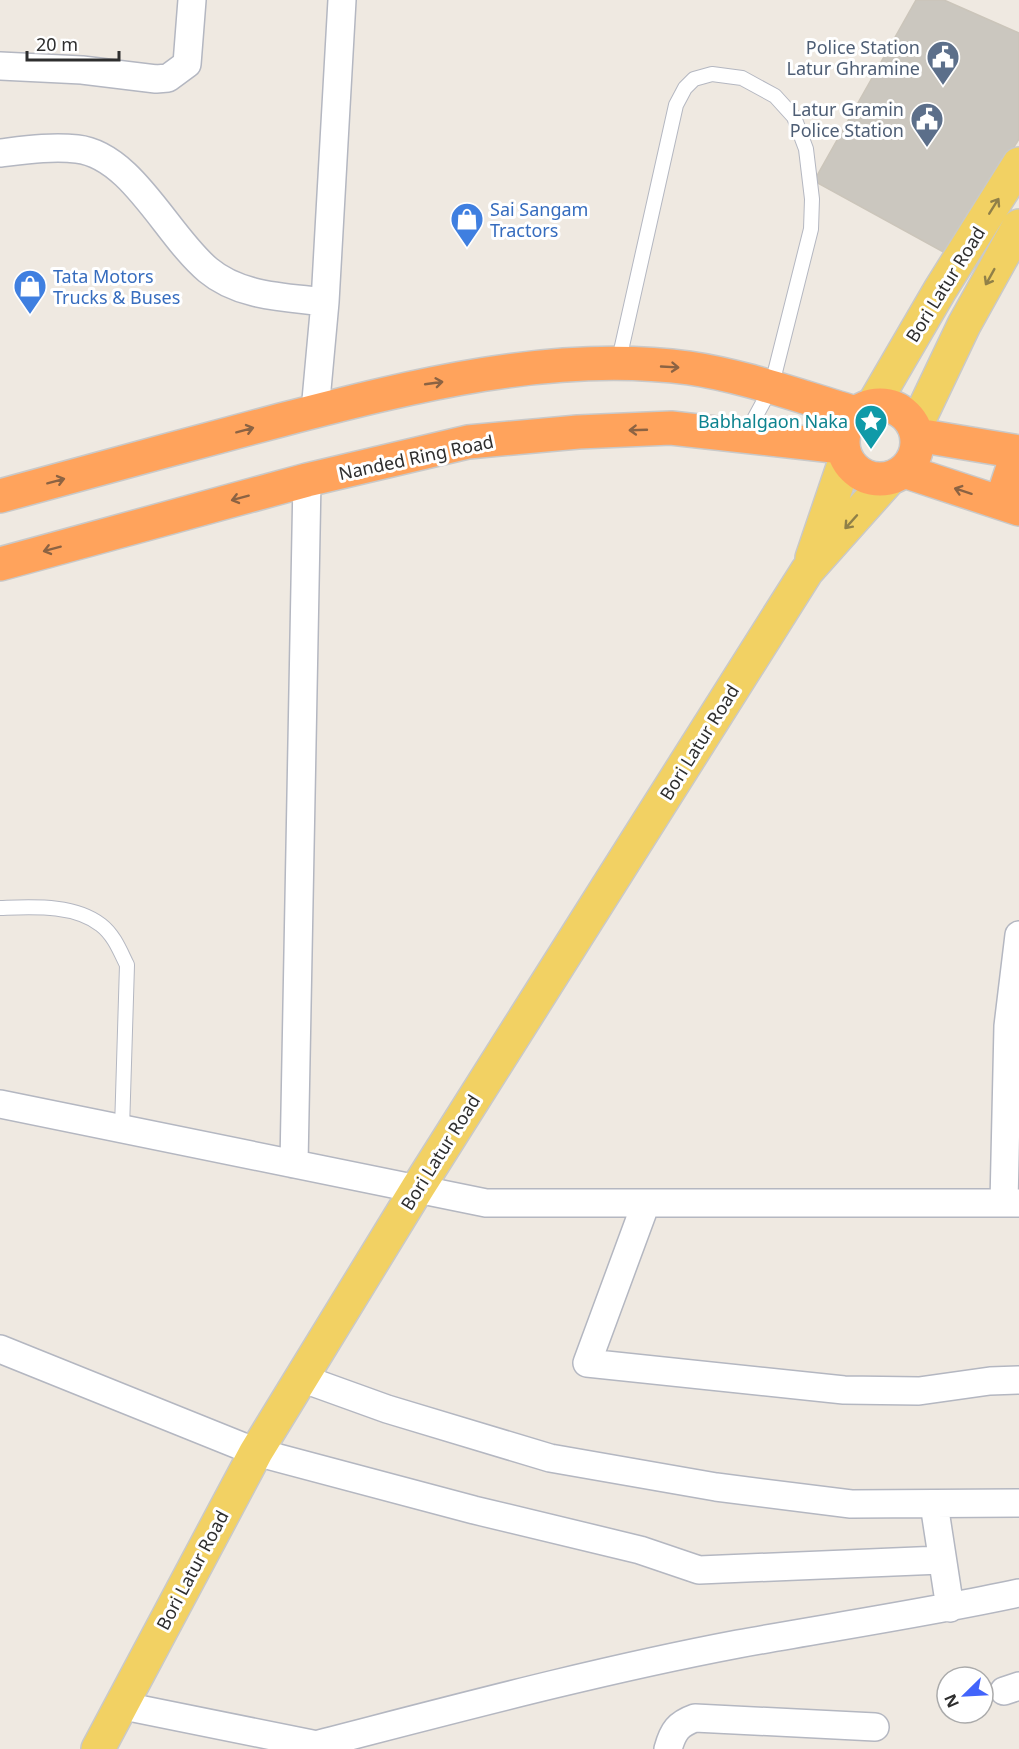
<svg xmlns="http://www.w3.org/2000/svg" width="1019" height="1749" font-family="'Noto Sans',sans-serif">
<rect width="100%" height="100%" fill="#efe9e1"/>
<path fill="#cbc7bf" stroke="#cbc5ba" stroke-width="1.5" d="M916,0H944L1019,33V139L947,254L814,181Z"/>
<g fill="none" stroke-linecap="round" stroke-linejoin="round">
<defs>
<path id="lane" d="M618,364L676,105L685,88L694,79L712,74L742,78L775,96L794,117L806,149L812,199L811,229L771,388L746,434
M0,908C33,907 74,904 101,925C114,935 120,951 127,965L122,1129"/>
<path id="street" d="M0,66L82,70L156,79L168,78L187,64L192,0
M0,153C25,150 52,146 77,149C132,155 167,236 208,270C240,297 286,297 325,302
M315,411L325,302L342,0
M0,1104L486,1203H1019
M294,1164L307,480
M646,1203L587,1363L844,1390L919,1391L990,1381L1019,1380
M1004,1203L1008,1026L1019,935
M0,1349L256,1452L474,1510L640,1550L699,1570L941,1560
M301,1378L387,1409L550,1458L716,1487L851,1504L1019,1503
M934,1504L950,1608
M1004,1691L1019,1686
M119,1705L332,1748
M314,1749L315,1745C455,1709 596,1671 738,1644C832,1627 926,1613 1019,1593
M668,1749C673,1731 678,1724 695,1718L875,1727"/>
<path id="primary" d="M873,405L940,290L1019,164
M915,428L964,325L1019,226
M812,558L846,458
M98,1749L256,1452L417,1189L807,571L890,478"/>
<path id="highway" d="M843 442a37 37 0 1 1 74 0a37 37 0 1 1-74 0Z
M917,435L1019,452
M904,471L1019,509
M0,496C94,470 187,445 281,420C412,386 553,350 689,368C745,376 801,397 856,413
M1001,503L1018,452
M0,564L307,480L468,442L578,432L671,428L842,447"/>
</defs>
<use href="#lane" stroke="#b4b7c1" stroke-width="16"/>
<use href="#street" stroke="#b4b7c1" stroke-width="30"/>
<use href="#primary" stroke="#c9c9c9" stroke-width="36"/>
<use href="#highway" stroke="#c9c9c9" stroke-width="36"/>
<use href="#lane" stroke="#fff" stroke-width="14"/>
<use href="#street" stroke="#fff" stroke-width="27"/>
<use href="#primary" stroke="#f2d163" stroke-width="33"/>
<use href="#highway" stroke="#ffa35c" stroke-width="33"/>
</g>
<defs><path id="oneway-shaft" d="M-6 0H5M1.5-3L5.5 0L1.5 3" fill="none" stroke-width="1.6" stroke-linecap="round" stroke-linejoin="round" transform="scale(1.5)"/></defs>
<g stroke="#908048">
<use href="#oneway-shaft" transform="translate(994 206) rotate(-58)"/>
<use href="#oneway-shaft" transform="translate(990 277) rotate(119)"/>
<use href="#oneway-shaft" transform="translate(851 522) rotate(132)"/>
</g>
<g stroke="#8c6343">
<use href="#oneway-shaft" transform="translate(670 367) rotate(3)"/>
<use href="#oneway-shaft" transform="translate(434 383) rotate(-8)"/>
<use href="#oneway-shaft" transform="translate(245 430) rotate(-15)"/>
<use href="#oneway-shaft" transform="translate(638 430) rotate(178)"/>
<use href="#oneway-shaft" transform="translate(56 481) rotate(-15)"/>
<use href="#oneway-shaft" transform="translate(963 491) rotate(-162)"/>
<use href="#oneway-shaft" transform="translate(240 498) rotate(165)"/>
<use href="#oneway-shaft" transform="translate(52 549) rotate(165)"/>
</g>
<defs>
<symbol id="civic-pin" viewBox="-11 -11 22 30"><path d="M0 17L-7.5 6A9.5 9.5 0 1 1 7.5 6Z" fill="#5c6f8a" stroke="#fff"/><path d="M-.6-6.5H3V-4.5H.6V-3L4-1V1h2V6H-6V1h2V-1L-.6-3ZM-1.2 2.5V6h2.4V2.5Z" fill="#fff"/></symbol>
<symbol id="shop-pin" viewBox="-11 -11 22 30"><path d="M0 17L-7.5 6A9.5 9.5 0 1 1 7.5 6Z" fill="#3f7fe0" stroke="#fff"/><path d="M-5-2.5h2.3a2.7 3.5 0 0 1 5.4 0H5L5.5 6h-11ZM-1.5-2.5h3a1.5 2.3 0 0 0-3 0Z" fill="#fff"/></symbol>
<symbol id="sight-pin" viewBox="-11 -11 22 30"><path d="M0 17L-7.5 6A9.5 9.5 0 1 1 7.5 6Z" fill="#0f9aa8" stroke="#fff"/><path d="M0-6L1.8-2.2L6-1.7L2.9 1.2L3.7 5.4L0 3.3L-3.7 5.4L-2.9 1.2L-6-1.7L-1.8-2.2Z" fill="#fff"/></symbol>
</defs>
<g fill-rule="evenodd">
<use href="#civic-pin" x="924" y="38" width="38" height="52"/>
<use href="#civic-pin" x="908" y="100" width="38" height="52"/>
<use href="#shop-pin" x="448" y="200" width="38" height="52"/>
<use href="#shop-pin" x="11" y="267" width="38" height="52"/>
<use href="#sight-pin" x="852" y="402" width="38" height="52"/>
</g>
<g text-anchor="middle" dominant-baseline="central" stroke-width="6" stroke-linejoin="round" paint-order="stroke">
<g font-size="18" fill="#4e5e75" stroke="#fff" text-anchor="end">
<text x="920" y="47">Police Station<tspan x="920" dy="21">Latur Ghramine</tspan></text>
<text x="904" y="109">Latur Gramin<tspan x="904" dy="21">Police Station</tspan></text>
</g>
<g font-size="18" fill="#366cbe" stroke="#fff" text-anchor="start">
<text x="490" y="209">Sai Sangam<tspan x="490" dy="21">Tractors</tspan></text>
<text x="53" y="276">Tata Motors<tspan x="53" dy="21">Trucks &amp; Buses</tspan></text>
</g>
<g font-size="18" fill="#2e2e2e" stroke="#fff">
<text transform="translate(945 284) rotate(-58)">Bori Latur Road</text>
<text transform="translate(416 457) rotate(-12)">Nanded Ring Road</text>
<text transform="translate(699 742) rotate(-58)">Bori Latur Road</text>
<text transform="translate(440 1152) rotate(-58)">Bori Latur Road</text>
<text transform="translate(192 1570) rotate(-62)">Bori Latur Road</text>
</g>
<g font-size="18" fill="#0d838f" stroke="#fff" text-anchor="end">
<text x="848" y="421">Babhalgaon Naka</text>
</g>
</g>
<g transform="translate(965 1695) rotate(246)"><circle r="28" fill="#ffffff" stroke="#ababab" stroke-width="1.5"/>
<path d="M0-4.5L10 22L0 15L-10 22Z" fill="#4264fb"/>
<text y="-9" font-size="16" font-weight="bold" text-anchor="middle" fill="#2e2e2e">N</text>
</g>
<path d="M27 51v9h92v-9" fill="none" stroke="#2e2e2e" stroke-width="3"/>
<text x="36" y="51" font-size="18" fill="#2e2e2e" stroke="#ffffff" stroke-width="4.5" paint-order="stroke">20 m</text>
</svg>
